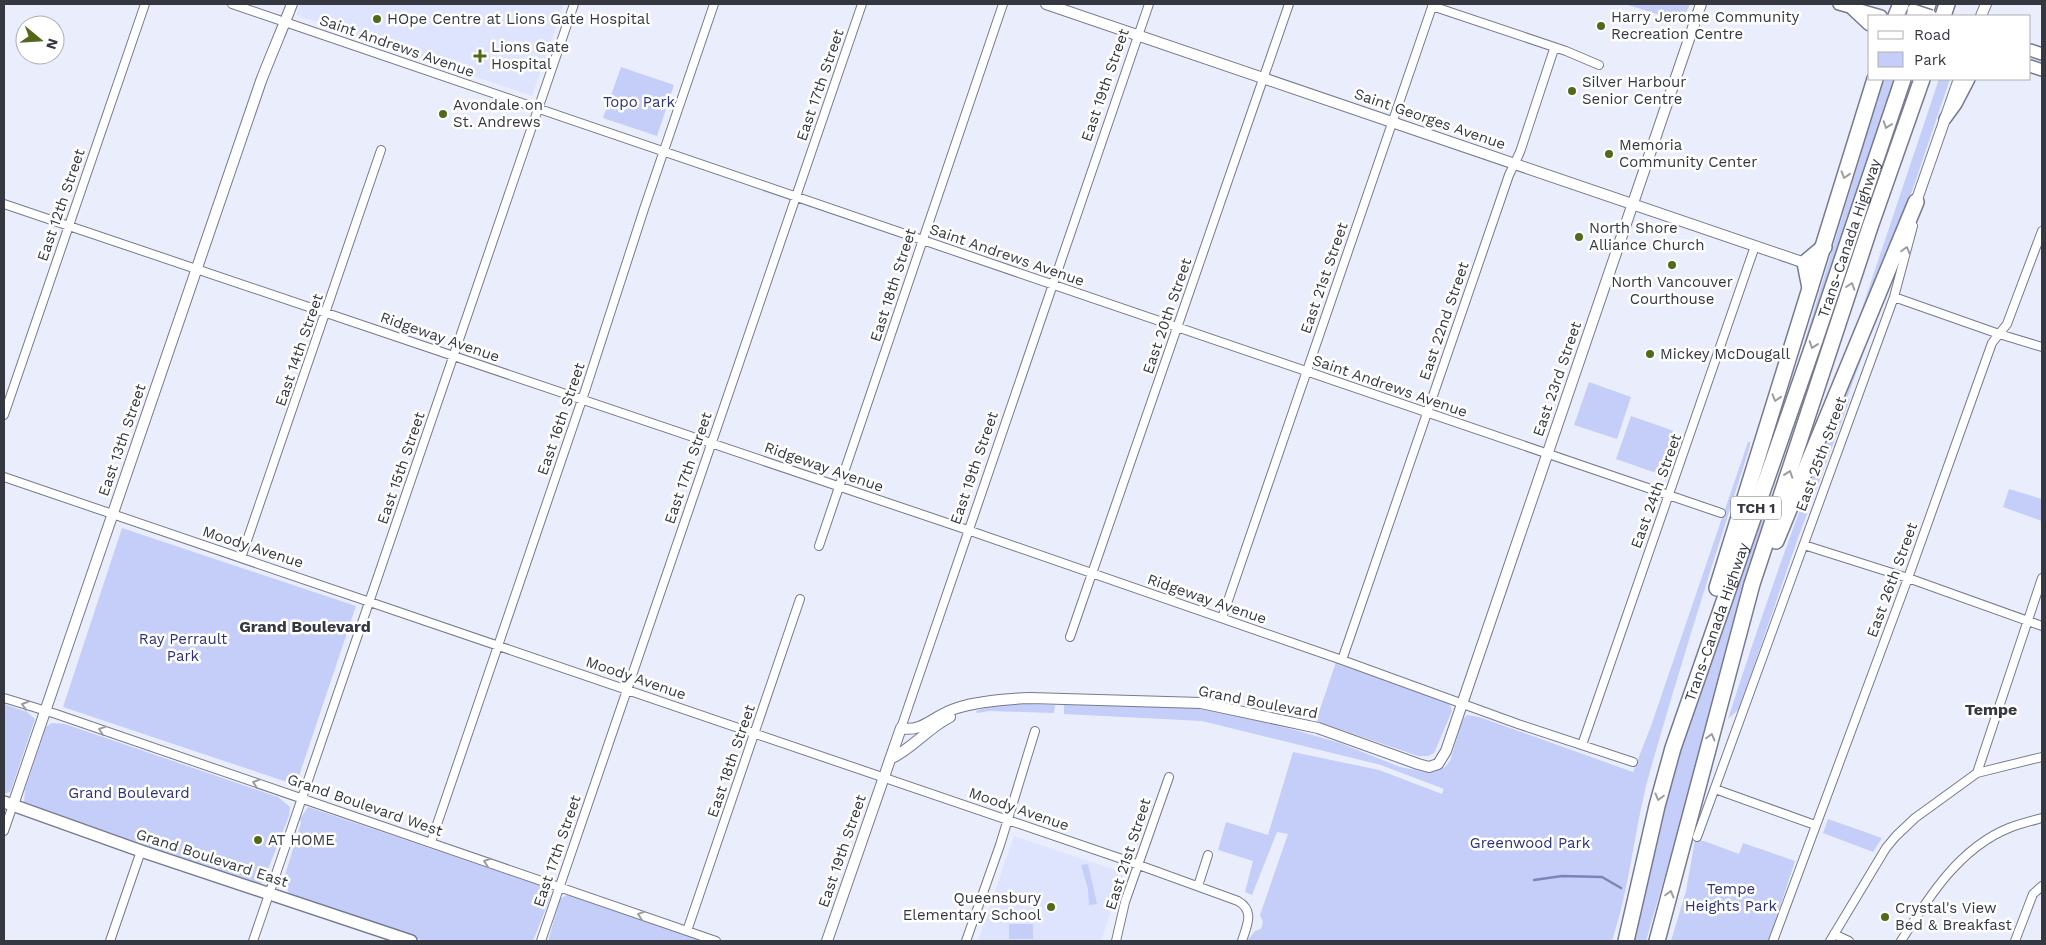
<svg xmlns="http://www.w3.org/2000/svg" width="2046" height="945" font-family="'Work Sans',sans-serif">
<rect width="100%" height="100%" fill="#eaeefc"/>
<path fill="#dee4fe" d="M300,4H564L532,96L296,15Z
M1014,836L1124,873L1101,941H978Z"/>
<path fill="#c4cef9" d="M1625,4H1690L1682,22Z
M621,67L674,85L657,136L603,118Z
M1884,79H1896L1787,400L1874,111Z
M1939,79H1950L1904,215L1834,392Z
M1874,324L1847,398L1850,399L1798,538L1739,709L1728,719C1771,586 1818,453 1874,324Z
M1589,382L1631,397L1617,439L1574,425Z
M1631,416L1674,431L1659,474L1616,459Z
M1748,442H1750V446C1715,556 1680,665 1649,775C1634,830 1630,887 1612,941H1247L1255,931L1261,929L1263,922L1260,915L1288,834L1277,832L1252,895L1245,892L1253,861L1218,850L1226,822L1268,835L1293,752L1379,770L1442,794L1444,789L1381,765L1202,721L1064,714V705L1199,707L1295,730L1340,743L1400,767L1430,773L1445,767L1450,761L1463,719L1467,715L1479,717L1633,772L1651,726Z
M2009,489L2042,499V521L2003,507Z
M1771,495L1775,496L1646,941H1632C1642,908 1646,875 1654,841C1679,743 1714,648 1747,552L1760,525Z
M122,528L356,606L296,785L63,707Z
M1336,662L1449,702L1452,711L1434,753L1428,756H1418L1316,721Z
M1001,703L1055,705L1054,713L990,711L977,713L976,711Z
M4,704L27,712L35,719L12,787L10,792L4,794Z
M52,723L65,724L278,797L290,807L289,816L263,882L259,883L217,872L29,808L24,803L25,790L46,727Z
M308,807L548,888L550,898L533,941H424L289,894L284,878L301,823L300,819Z
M1828,819L1882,838L1873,852L1823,833Z
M1695,840L1704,841L1739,854L1743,843L1795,861L1769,941H1671L1686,891Z
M1088,864L1097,904L1089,905L1088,889L1081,865Z
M567,895L572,896L703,941H548L560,899Z
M1009,924H1033V939H1009Z"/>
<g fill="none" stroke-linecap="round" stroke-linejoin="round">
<path stroke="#7b84b6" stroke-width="2.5" d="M1534,880L1562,876L1602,877L1621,888"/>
<defs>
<path id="minor" d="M232,4L279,20
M1432,6L1566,51L1599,65
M285,22L1721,513
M4,204L959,527L1342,660L1518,724L1633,762
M1894,297L1999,334L2042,347
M4,415L145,4
M4,477L1125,860L1238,901C1255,911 1247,925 1242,941
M1804,545L1908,578L2042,626
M819,546L1003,4
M241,558L381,150
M1222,618L1433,4
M1070,637L1289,4
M1342,660L1509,175L1520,152L1554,49
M4,698L56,714L716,941
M901,728L1149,4
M1582,745L1755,246
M1977,773L2042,578
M1715,789L1815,825
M4,831L13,805
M1697,837L1894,297L1913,226
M431,842L586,388L644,209L714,4
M1198,886L1208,855
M687,931L800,599
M1834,934L1849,941
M110,941L141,851
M253,941L574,4
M541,941L862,4
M966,941L1000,845L1035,731
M1116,941L1125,902L1169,777
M1773,941L1908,578L1992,343L2007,324L2042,231
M1830,941L1886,848L1896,836L1915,818L1977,773L2042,757
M1901,941C1928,898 1959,848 2009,828C2019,824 2031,821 2042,818
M2015,941L2033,894L2042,886"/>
<path id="tertiary" d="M1046,4L1805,263
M1981,16L1986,4
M1916,202L1959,79
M890,759C912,749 928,728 950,717
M13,805L261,81C271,55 282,30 292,4
M827,941L901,728C923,733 935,714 957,708C979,701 1006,699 1030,698L1201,703L1318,728L1418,764L1429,767L1438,764L1446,751L1701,4"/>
<path id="secondary" d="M1839,4L1881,16
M2030,50L2042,54
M2030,66L2042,70
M1945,119L1956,104L1969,79
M4,802L141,851L411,941"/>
<g id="motorway">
<path d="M1854,8L1870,23"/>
<path d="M1896,16L1901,4"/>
<path d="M1924,16L1928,4"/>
<path d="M1943,16L1947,4"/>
<path d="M1810,288L1805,263L1824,247"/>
<path d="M1776,541L1916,202"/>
<path d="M1717,588L1875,79"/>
<path id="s1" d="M1626,941L1657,806L1673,748L1815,340L1903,79"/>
<path d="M1657,941L1752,584L1870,227L1922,79"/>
</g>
</defs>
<use href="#minor" stroke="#757a90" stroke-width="10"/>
<use href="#tertiary" stroke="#757a90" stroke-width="12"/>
<use href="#secondary" stroke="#757a90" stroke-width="14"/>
<use href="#motorway" stroke="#757a90" stroke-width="18"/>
<use href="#minor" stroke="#fff" stroke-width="8"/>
<use href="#tertiary" stroke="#fff" stroke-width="10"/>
<use href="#secondary" stroke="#fff" stroke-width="11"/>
<use href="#motorway" stroke="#fff" stroke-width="15"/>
<defs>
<path id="secondary-bridge" d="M1913,10L1931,16"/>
</defs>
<use href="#secondary-bridge" stroke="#757a90" stroke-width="14" stroke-linecap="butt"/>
<use href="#secondary-bridge" stroke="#fff" stroke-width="11"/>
</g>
<defs><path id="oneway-chevron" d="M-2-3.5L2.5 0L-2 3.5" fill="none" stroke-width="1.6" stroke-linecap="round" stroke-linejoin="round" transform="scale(1.25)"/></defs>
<g stroke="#9a9ca0">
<use href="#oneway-chevron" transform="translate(1887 125) rotate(109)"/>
<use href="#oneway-chevron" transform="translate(1845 175) rotate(107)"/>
<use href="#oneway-chevron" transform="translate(1906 250) rotate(-75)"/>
<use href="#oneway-chevron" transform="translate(1851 286) rotate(-72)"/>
<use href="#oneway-chevron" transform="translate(1813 345) rotate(109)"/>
<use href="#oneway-chevron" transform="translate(1776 398) rotate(107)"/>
<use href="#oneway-chevron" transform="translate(1789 474) rotate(-71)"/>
<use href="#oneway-chevron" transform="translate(25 705) rotate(-162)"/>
<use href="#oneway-chevron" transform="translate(102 730) rotate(-161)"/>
<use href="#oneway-chevron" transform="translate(1711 737) rotate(-75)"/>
<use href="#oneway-chevron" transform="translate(256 783) rotate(-161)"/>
<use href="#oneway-chevron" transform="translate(1659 797) rotate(105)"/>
<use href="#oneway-chevron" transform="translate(487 862) rotate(-161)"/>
<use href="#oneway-chevron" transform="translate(1670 894) rotate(-75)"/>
<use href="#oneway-chevron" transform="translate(641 915) rotate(-161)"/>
</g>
<g fill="#516919" stroke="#fff" stroke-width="2">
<circle cx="377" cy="19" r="5"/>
<circle cx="1601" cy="26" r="5"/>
<path d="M477.5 48.5h5v5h5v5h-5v5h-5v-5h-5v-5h5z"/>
<circle cx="1572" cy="91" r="5"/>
<circle cx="443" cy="114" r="5"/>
<circle cx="1609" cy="154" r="5"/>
<circle cx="1579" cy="237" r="5"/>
<circle cx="1672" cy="265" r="5"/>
<circle cx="1650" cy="354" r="5"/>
<circle cx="258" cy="840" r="5"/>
<circle cx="1051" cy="907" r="5"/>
<circle cx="1885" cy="917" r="5"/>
</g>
<g text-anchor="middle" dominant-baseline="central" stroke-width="5" stroke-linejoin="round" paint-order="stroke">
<rect fill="#fff" stroke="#72747a" stroke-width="1" x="1731" y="496.5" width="50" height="23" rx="4"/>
<g font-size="14" font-weight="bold" fill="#363841">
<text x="1756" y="508">TCH 1</text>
</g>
<g font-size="15" fill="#363841" stroke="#fff" text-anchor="start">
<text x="1611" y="17">Harry Jerome Community<tspan x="1611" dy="17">Recreation Centre</tspan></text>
<text x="387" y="19">HOpe Centre at Lions Gate Hospital</text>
<text x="491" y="47">Lions Gate<tspan x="491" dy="17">Hospital</tspan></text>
<text x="1582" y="82">Silver Harbour<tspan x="1582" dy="17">Senior Centre</tspan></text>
<text x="453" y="105">Avondale on<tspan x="453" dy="17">St. Andrews</tspan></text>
<text x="1619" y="145">Memoria<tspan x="1619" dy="17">Community Center</tspan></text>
<text x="1589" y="228">North Shore<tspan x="1589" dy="17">Alliance Church</tspan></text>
<text x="1672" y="282" text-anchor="middle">North Vancouver<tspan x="1672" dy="17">Courthouse</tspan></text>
<text x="1660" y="354">Mickey McDougall</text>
<text x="268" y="840">AT HOME</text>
<text x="1041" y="898" text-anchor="end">Queensbury<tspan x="1041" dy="17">Elementary School</tspan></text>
<text x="1895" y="908">Crystal's View<tspan x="1895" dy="17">Bed &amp; Breakfast</tspan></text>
</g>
<g font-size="15" fill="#363841" stroke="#fff">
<text transform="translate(397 46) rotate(19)">Saint Andrews Avenue</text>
<text transform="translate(820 85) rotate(-71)">East 17th Street</text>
<text transform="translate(1105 85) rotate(-71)">East 19th Street</text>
<text transform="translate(1430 119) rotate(19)">Saint Georges Avenue</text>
<text transform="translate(61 205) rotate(-71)">East 12th Street</text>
<text stroke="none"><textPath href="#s1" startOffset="738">Trans-Canada Highway</textPath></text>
<text transform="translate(1007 255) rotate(19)">Saint Andrews Avenue</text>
<text transform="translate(1324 278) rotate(-71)">East 21st Street</text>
<text transform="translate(893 285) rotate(-72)">East 18th Street</text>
<text transform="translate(1167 316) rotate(-71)">East 20th Street</text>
<text transform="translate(1444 321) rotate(-71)">East 22nd Street</text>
<text transform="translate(440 337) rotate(19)">Ridgeway Avenue</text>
<text transform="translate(299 350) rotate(-71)">East 14th Street</text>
<text transform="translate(1557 379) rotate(-71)">East 23rd Street</text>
<text transform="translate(1390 386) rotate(19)">Saint Andrews Avenue</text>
<text transform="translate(561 419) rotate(-71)">East 16th Street</text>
<text transform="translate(122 440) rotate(-71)">East 13th Street</text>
<text transform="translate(1821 454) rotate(-70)">East 25th Street</text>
<text transform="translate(824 467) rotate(19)">Ridgeway Avenue</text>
<text transform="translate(401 468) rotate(-71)">East 15th Street</text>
<text transform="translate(688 468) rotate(-71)">East 17th Street</text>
<text transform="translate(974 468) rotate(-71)">East 19th Street</text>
<text transform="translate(1656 491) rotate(-70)">East 24th Street</text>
<text transform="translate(253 547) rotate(18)">Moody Avenue</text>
<text transform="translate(1892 580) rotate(-70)">East 26th Street</text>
<text transform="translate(1207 599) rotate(19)">Ridgeway Avenue</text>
<text stroke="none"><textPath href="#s1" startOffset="332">Trans-Canada Highway</textPath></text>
<text transform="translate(636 678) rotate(19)">Moody Avenue</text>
<text transform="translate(1258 702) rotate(11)">Grand Boulevard</text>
<text transform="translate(731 761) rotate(-71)">East 18th Street</text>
<text transform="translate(365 805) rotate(19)">Grand Boulevard West</text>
<text transform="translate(1019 809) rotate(19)">Moody Avenue</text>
<text transform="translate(557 851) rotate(-71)">East 17th Street</text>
<text transform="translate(842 851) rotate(-71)">East 19th Street</text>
<text transform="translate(1128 854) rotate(-72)">East 21st Street</text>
<text transform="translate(212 858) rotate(18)">Grand Boulevard East</text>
</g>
<g font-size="15" fill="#2d327f" stroke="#fff">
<text x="639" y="102">Topo Park</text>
<text x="183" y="639">Ray Perrault<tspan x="183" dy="17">Park</tspan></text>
<text x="129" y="793">Grand Boulevard</text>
<text x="1530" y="843">Greenwood Park</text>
<text x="1731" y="889">Tempe<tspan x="1731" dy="17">Heights Park</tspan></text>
</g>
<g font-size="16" font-weight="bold" fill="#363841" stroke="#fff">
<text x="305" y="626">Grand Boulevard</text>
<text x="1991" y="709">Tempe</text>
</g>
</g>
<rect width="2046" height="945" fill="none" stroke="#363841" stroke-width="10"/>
<rect x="1868" y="15" width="162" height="65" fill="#ffffff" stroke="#afafb3"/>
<rect x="1878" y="31" width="25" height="8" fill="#ffffff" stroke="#afafb3"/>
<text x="1914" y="40" font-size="15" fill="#363841">Road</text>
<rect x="1878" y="52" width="25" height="15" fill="#c4cef9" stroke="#afafb3"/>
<text x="1914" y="65" font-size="15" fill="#363841">Park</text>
<g transform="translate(40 40) rotate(108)"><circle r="24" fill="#ffffff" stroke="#afafb3"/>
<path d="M0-4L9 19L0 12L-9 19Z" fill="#516919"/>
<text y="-8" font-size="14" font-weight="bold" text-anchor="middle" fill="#363841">N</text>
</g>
</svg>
